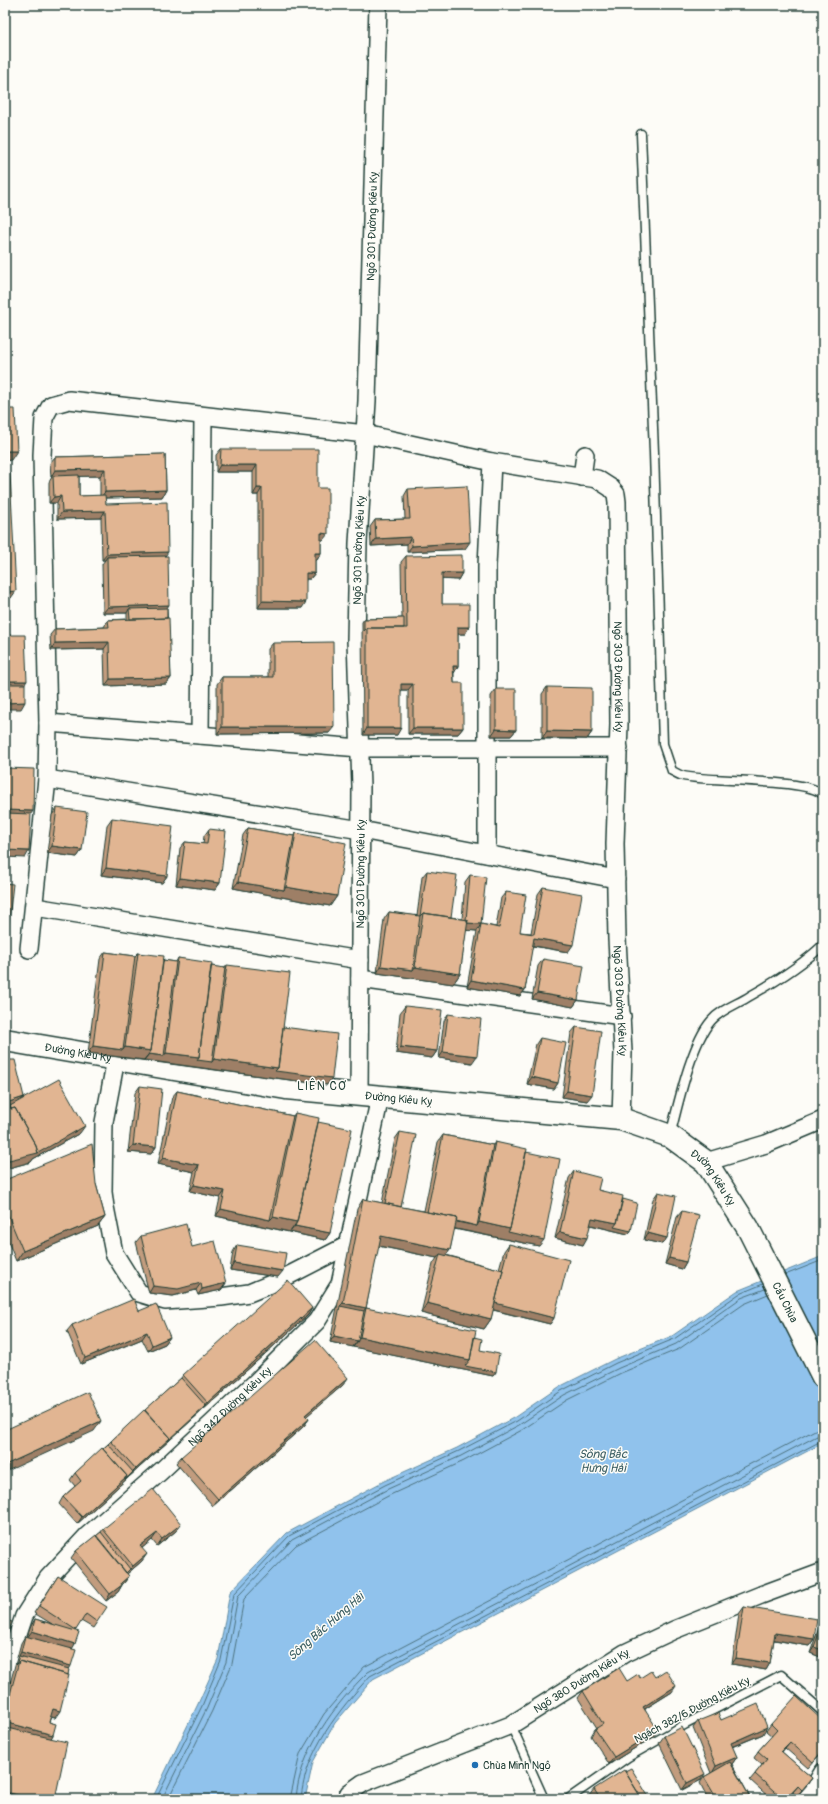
<svg xmlns="http://www.w3.org/2000/svg" width="828" height="1804" font-family="Pangolin,sans-serif">
<rect width="100%" height="100%" fill="#fdfcf7"/>
<filter id="ink" filterUnits="userSpaceOnUse"><feTurbulence type="fractalNoise" baseFrequency=".025" numOctaves="2"/><feDisplacementMap in="SourceGraphic" scale="8" xChannelSelector="R" yChannelSelector="G"/><feConvolveMatrix kernelMatrix="1 2 1 2 8 2 1 2 1" color-interpolation-filters="sRGB"/></filter>
<g filter="url(#ink)">
<path fill="#90c2ec" stroke="#638da2" d="M823,1256V1443L373,1679L335,1723L313,1762L305,1799H152L198,1704L218,1659L230,1592L287,1533L384,1481L457,1448L515,1417L559,1387L615,1359L672,1336L737,1291Z"/>
<g fill="none" stroke-linecap="round" stroke-linejoin="round">
<path stroke="#4c727e" stroke-width="1" d="M785,1275L823,1260
M156,1799L202,1706L221,1660L234,1594L289,1536L385,1485L459,1451L517,1421L561,1391L616,1363L674,1339L739,1294L763,1284
M162,1799L207,1708L226,1662L238,1596L292,1540L388,1489L461,1456L519,1425L564,1395L619,1368L676,1344L741,1298L765,1289
M168,1799L212,1711L232,1664L244,1599L296,1545L390,1495L464,1461L522,1430L567,1400L621,1373L679,1349L744,1304L768,1294
M290,1799L300,1754L324,1714L364,1667L815,1430L823,1429
M296,1799C299,1752 335,1704 368,1672L817,1436L823,1435
M301,1799C305,1751 339,1710 370,1676L823,1440"/>
<defs>
<path id="lane" d="M641,134L654,452L663,744L672,771C675,772 679,775 683,776C708,782 810,778 823,795
M670,1136C678,1105 691,1044 711,1021C721,1009 738,1004 750,996C775,982 802,965 823,945
M511,1725L544,1799
M568,1799L628,1757L686,1724L781,1675L823,1712"/>
<g id="street">
<path d="M582,477L585,455"/>
<path d="M48,723L360,748H619"/>
<path d="M200,735L203,417"/>
<path d="M487,854V566L492,462"/>
<path id="s1" d="M616,879L361,830L47,779L48,723L42,455L44,418L51,405L69,400L365,434L492,462L597,479L611,488L616,494L617,502L619,724L615,844L617,939L623,1052L621,1119"/>
<path d="M35,907L360,960"/>
<path d="M29,949L47,779"/>
<path d="M360,979L622,1016"/>
<path d="M116,1059L104,1122L103,1192L105,1207L114,1253L139,1293L165,1301L221,1297L249,1293L276,1282L348,1245"/>
<path id="s2" d="M359,1095L361,787L356,640L358,543L367,401L378,5"/>
<path d="M706,1162L766,1144L823,1120"/>
<path id="s3" d="M5,1674L24,1616L48,1578L87,1536L160,1472L255,1383L317,1321L340,1284L380,1097"/>
<path id="s4" d="M346,1799L349,1793L363,1783L511,1725L625,1653L674,1630L761,1595L823,1572"/>
<path d="M807,1799L823,1772"/>
</g>
<g id="secondary">
<path id="s5" d="M5,1040L286,1088L621,1119L670,1136L706,1162L748,1228L823,1377"/>
</g>
</defs>
<use href="#lane" stroke="#1f3d34" stroke-width="11"/>
<use href="#street" stroke="#1f3d34" stroke-width="20"/>
<use href="#secondary" stroke="#1f3d34" stroke-width="25"/>
<use href="#lane" stroke="#fdfcf7" stroke-width="8"/>
<use href="#street" stroke="#fdfcf7" stroke-width="17"/>
<use href="#secondary" stroke="#fdfcf7" stroke-width="22"/>
</g>
<path fill="#c29c7e" stroke="#1f3d34" fill-rule="evenodd" d="M221,449L318,488L323,540H321V553L317,560H315V573L310,579H306L302,608H258V495H253V472H216V455Z
M165,454L166,490L162,497L105,498L106,504L165,556L167,608L171,678L166,684L105,686L104,649L51,650L50,635L55,629L104,627L108,620L127,619V613H103L102,564L105,560H102L101,518L57,519V503H49V482L52,477H51L50,463L55,457ZM79,476H100V496H79Z
M408,489L465,549L407,552V544L371,546L370,527L375,520L405,519L404,496Z
M406,556L462,573L458,580L442,579V604L469,627L465,634H458V666L454,673V683L463,728L458,734H408V690H401L397,735H363L362,622L364,619L402,618L401,562Z
M273,643L329,733L217,734V684L222,677H268V649Z
M547,687L592,732L587,739L542,738V694Z
M496,689L516,730L511,736H491V696Z
M57,808L82,850L77,857L47,853L52,815Z
M112,818L167,876L162,883L101,875L107,825Z
M248,828L294,836L296,833L337,896L330,906L233,888L243,835Z
M209,829L220,883L215,890L176,885L180,848L185,842L203,844L204,836Z
M427,871L451,917L462,919L465,882L470,875L481,924L496,927L501,898L506,892L520,932L531,933L538,894L543,887L568,952L532,946L525,990L520,996L467,987L477,931L466,930L460,974L453,984L377,973L384,919L389,912L417,916L422,877Z
M105,952L135,956L138,953L163,960L176,962L178,958L211,966L225,968L227,965L283,1027L327,1085L88,1053L100,959Z
M543,959L578,1000L573,1007L532,999L538,966Z
M405,1006L437,1051L432,1058L396,1053L400,1013Z
M448,1014L472,1063L439,1058L444,1021Z
M576,1027L587,1101L562,1097L571,1033Z
M540,1038L558,1083L554,1089L527,1084L536,1044Z
M5,1060L24,1097L22,1100L80,1133L33,1159L31,1162L5,1169Z
M140,1086L156,1147L151,1154L128,1152L135,1093Z
M177,1091L293,1116L295,1113L318,1122L330,1233L325,1240L216,1216L220,1198L190,1191L194,1172L158,1164L172,1097Z
M400,1132L401,1207L424,1211L438,1142L443,1135L493,1145L495,1142L526,1152L539,1246L454,1229L450,1250L446,1255L499,1269L504,1251L509,1244L554,1318L550,1324L493,1310L491,1319L484,1329L421,1313L433,1264L437,1258L378,1246L366,1308L474,1337L480,1350L496,1372L493,1376L330,1342L357,1209L363,1199L382,1203L395,1139Z
M574,1171L598,1190L623,1199L631,1231L628,1234L590,1225L583,1245L555,1238L569,1178Z
M5,1180L96,1184L105,1217L98,1226L16,1261L5,1234Z
M658,1192L667,1238L662,1244L644,1240L653,1199Z
M682,1211L686,1262L682,1269L665,1264L677,1217Z
M141,1236L192,1247L226,1283L221,1290L198,1295L196,1290L173,1296L149,1293L136,1242Z
M237,1245L278,1277L230,1270L233,1252Z
M312,1308L308,1315L77,1524L59,1504L63,1497L75,1486L70,1480L75,1473L108,1444L111,1441L181,1378L183,1375Z
M139,1311L170,1337L165,1344L148,1351L142,1339L81,1364L67,1331L72,1325Z
M343,1385L306,1416L309,1419L304,1426L213,1506L176,1463L181,1457Z
M103,1529L176,1531L157,1546L152,1540L142,1548V1561L127,1574L129,1576L124,1583L122,1585L118,1592L106,1601L71,1558L76,1551L96,1536L101,1532Z
M58,1576L97,1622L93,1628L81,1621L75,1631L69,1669L55,1718L51,1717L49,1722L53,1735L5,1799V1702L21,1643L25,1636L27,1637L31,1626L35,1619L52,1624L34,1613Z
M744,1607L814,1639L809,1646L774,1640L770,1663L766,1670L732,1664L739,1614Z
M823,1616V1658L810,1653Z
M655,1677L672,1692L645,1709L653,1737L609,1764L591,1736L595,1729L597,1728L578,1698L583,1691L627,1681L640,1678Z
M721,1720L763,1734L732,1747L737,1757L732,1764L751,1799H708L700,1783L704,1777L711,1773L693,1728L698,1721Z
M823,1721V1751L808,1768L785,1748L782,1752L812,1778L807,1785L797,1796L793,1792L787,1799H771L750,1780L755,1774L762,1765L754,1758L758,1751L772,1736L766,1731L771,1724Z
M664,1736L701,1780L682,1790L659,1743Z
M594,1789L650,1799H591L589,1796Z"/>
<path fill="#9e7f66" stroke="#1f3d34" d="M5,451H17L11,460L5,461Z
M220,465H257L253,472H216Z
M105,469L100,476L53,477V476L52,477H51L55,470Z
M257,488H262L258,495H253Z
M166,490L162,497L100,498L105,492Z
M61,496L57,503H49L54,497Z
M105,511L101,518L57,519L62,512Z
M321,533L328,534L323,540H317Z
M411,537L407,544L371,546L376,539Z
M470,542L465,549L407,552L412,546Z
M168,552L163,559L107,557L105,560H102L107,554Z
M315,553H321L317,560H310Z
M306,573H315L310,579H301Z
M442,573H462L458,580L437,579Z
M16,591L11,598H5V592Z
M262,601L306,602L302,608H258Z
M169,605L164,612L129,609L127,613H103L108,607Z
M458,627H469L465,634H454Z
M109,642L104,649L51,650L55,643Z
M453,666H458L454,673Z
M171,678L166,684L105,686L110,679Z
M5,681H27L20,690L5,691Z
M401,684H413L408,690H396Z
M25,702L21,709H5V703Z
M222,727H334L329,733L217,734Z
M367,728H401L397,735H363Z
M413,728H463L458,734H408Z
M496,729L516,730L511,736H491Z
M547,731L592,732L587,739L542,738Z
M5,810L33,811L26,821L5,820Z
M52,846L82,850L77,857L47,853Z
M5,850L29,851L25,858L5,857Z
M106,868L167,876L162,883L101,875Z
M180,878L220,883L215,890L176,885Z
M238,882L284,890L286,887L337,896L330,906L233,888Z
M465,923L481,924L477,931L461,930Z
M534,938L573,945L568,952L529,945Z
M381,966L413,970L415,967L460,974L453,984L377,973Z
M471,980L525,990L520,996L467,987Z
M537,993L578,1000L573,1007L532,999Z
M93,1046L123,1050L125,1047L151,1051L144,1060L88,1053Z
M401,1047L437,1051L432,1058L396,1053Z
M443,1052L477,1056L472,1063L439,1058Z
M166,1053L199,1057L212,1062L214,1059L278,1068L332,1078L327,1085L144,1060L149,1054L164,1056Z
M532,1077L558,1083L554,1089L527,1084Z
M567,1091L592,1095L587,1101L562,1097Z
M24,1097L17,1107L10,1106L9,1102Z
M85,1126L80,1133L33,1159L31,1162L5,1169V1166L9,1160Z
M133,1145L156,1147L151,1154L128,1152Z
M163,1158L199,1165L194,1172L158,1164Z
M194,1185L225,1191L220,1198L190,1191Z
M221,1209L270,1220L273,1217L297,1222L290,1232L216,1216Z
M427,1216L477,1226L479,1222L510,1229L544,1240L539,1246L422,1222Z
M105,1217L98,1226L16,1261L23,1251Z
M592,1218L617,1223L631,1231L628,1234L587,1224Z
M295,1226L330,1233L325,1240L290,1232Z
M560,1232L587,1238L583,1245L555,1238Z
M648,1233L667,1238L662,1244L644,1240Z
M381,1236L450,1250L443,1259L440,1254L437,1258L374,1245Z
M669,1258L686,1262L682,1269L665,1264Z
M234,1263L283,1271L278,1277L230,1270Z
M201,1283L196,1290L173,1296L149,1293L153,1286Z
M226,1283L221,1290L198,1295L202,1289Z
M494,1302L554,1318L550,1324L490,1309Z
M343,1303L366,1308L359,1317L340,1306Z
M427,1303L491,1319L484,1329L421,1313Z
M312,1308L308,1315L204,1409L208,1403Z
M147,1332L142,1339L81,1364L85,1358Z
M334,1336L358,1341L353,1347L330,1342Z
M170,1337L165,1344L148,1351L152,1345Z
M360,1337L470,1360L496,1372L493,1376L353,1347Z
M348,1378L343,1385L300,1422L305,1415Z
M206,1406L204,1409L77,1524L82,1517L127,1476L133,1472L136,1469L170,1438Z
M309,1419L304,1426L213,1506L218,1499Z
M101,1421L94,1431L5,1472V1465Z
M181,1524L176,1531L157,1546L162,1539Z
M157,1533L152,1540L136,1553L140,1546Z
M147,1554L142,1561L121,1579L123,1575L130,1569L133,1566Z
M129,1576L124,1583L116,1589L121,1583Z
M122,1585L118,1592L106,1601L110,1594Z
M32,1631L75,1644L71,1651L27,1638Z
M775,1633L814,1639L809,1646L770,1639Z
M814,1647L823,1650V1658L810,1653Z
M21,1652L71,1666L67,1673L19,1656Z
M736,1658L770,1663L766,1670L732,1664Z
M676,1686L672,1692L638,1713L643,1707Z
M53,1709L60,1711L55,1718L48,1716Z
M5,1722L53,1735L49,1742L7,1728L5,1730Z
M767,1727L763,1734L726,1749L731,1743Z
M658,1730L653,1737L609,1764L614,1757Z
M790,1742L785,1748L777,1758L781,1751Z
M737,1757L732,1764L712,1773L716,1766Z
M705,1774L701,1780L682,1790L687,1783Z
M812,1778L807,1785L797,1796Z
M798,1786L787,1799H786Z
M5,1792L35,1799H5Z"/>
<path fill="#e1b592" stroke="#1f3d34" d="M5,409H15L17,451H5Z
M221,449H318V488H328V534L321,533V553H315V573H306V602L262,601V488H257V465H220Z
M165,454L166,490L105,492V469L55,470V457Z
M5,473H10L16,591L5,592Z
M79,475V496L105,495L106,504L167,502L168,552L107,554L105,511L62,512L61,496L54,497L53,476Z
M467,486L470,542L412,546L411,537L376,539L375,520L410,519L408,489Z
M462,555V573H442V604H469V627H458V666H453L454,683H463V728H413V684H401V728H367V628H407L406,556Z
M168,556L169,605L108,607L107,557Z
M167,608V618L130,619L129,609Z
M169,618L171,678L110,679L109,642L55,643V629L109,627L108,620Z
M404,618V628H367L364,631V619Z
M5,635H25L27,681H5Z
M333,642L334,727H222V677H273V643Z
M5,684H25V702L5,703Z
M547,687L592,688V732L547,731Z
M496,689H516V730L496,729Z
M5,768L34,769L33,811L5,810Z
M57,808L87,812L82,850L52,846Z
M5,813L31,814L29,851L5,850Z
M112,818L173,826L167,876L106,868Z
M248,828L294,836L284,890L238,882Z
M209,829L226,831L220,883L180,878L185,842L207,844Z
M296,833L346,843L337,896L286,887Z
M427,871L457,875L451,917L423,913L420,916L413,970L381,966L389,912L420,916Z
M470,875L486,877L481,924L467,923L468,920H466Z
M5,883L13,884L5,956Z
M543,887L582,894L573,945L534,938L525,990L471,980L481,924L499,928L506,892L526,895L520,932L534,934Z
M423,913L468,920L460,974L415,967Z
M105,952L135,956L123,1050L93,1046Z
M138,953L164,956L151,1051L125,1047Z
M178,958L212,963L199,1057L166,1053Z
M543,959L584,966L578,1000L537,993Z
M163,960L176,962L164,1056L149,1054L151,1051Z
M227,965L290,973L278,1068L214,1059Z
M211,966L225,968L212,1062L197,1060L199,1057Z
M405,1006L442,1010L437,1051L401,1047Z
M448,1014L481,1019L477,1056L443,1052Z
M283,1027L337,1034L332,1078L275,1071L278,1068Z
M576,1027L601,1031L592,1095L567,1091Z
M540,1038L566,1043L558,1083L532,1077Z
M5,1060H15L24,1097L9,1102L11,1109L15,1108L36,1146L38,1153L9,1160L5,1143Z
M59,1079L85,1126L38,1153L36,1146L15,1108L11,1109L10,1106Z
M140,1086L162,1089L156,1147L133,1145Z
M177,1091L293,1116L270,1220L221,1209L225,1191L194,1185L199,1165L163,1158Z
M295,1113L319,1118L297,1222L273,1217Z
M318,1122L352,1129L330,1233L295,1226L297,1222Z
M400,1132L416,1135L401,1207L385,1203Z
M443,1135L493,1145L477,1226L456,1221L457,1218L427,1212Z
M495,1142L527,1149L510,1229L479,1222Z
M92,1144L96,1184L105,1217L23,1251L5,1208V1180Z
M526,1152L560,1159L544,1240L508,1232L510,1229Z
M5,1169L7,1176L5,1177Z
M574,1171L601,1178L598,1190L623,1196L617,1223L592,1218L587,1238L560,1232Z
M658,1192L676,1196L667,1238L648,1233Z
M363,1199L457,1218L450,1250L381,1236L366,1308L343,1303Z
M623,1199L637,1203L631,1231L614,1227L617,1223Z
M682,1211L699,1215L686,1262L669,1258Z
M186,1224L192,1247L215,1241L226,1283L202,1289L201,1283L178,1289L153,1286L141,1236Z
M509,1244L569,1260L554,1318L495,1303L503,1270H502Z
M237,1245L286,1253L283,1271L234,1263Z
M440,1254L503,1270L491,1319L427,1303Z
M288,1280L312,1308L208,1403L183,1375Z
M134,1299L139,1311L156,1304L170,1337L152,1345L147,1332L85,1358L72,1325Z
M340,1306L364,1311L358,1341L334,1336Z
M366,1308L476,1330L470,1360L360,1337Z
M474,1337L482,1339L480,1350L499,1354L496,1372L465,1366L470,1360Z
M315,1340L348,1378L305,1415L309,1419L218,1499L181,1457Z
M181,1378L206,1406L168,1441L170,1438L145,1410Z
M88,1392L101,1421L5,1465V1430Z
M144,1410L170,1438L136,1469L111,1441Z
M108,1444L133,1472L125,1480L127,1476L103,1449Z
M102,1448L127,1476L82,1517L63,1497L81,1481L75,1473Z
M153,1489L181,1524L162,1539L157,1533L140,1546L147,1554L133,1566L103,1529Z
M101,1532L130,1569L126,1573L96,1536Z
M96,1535L129,1576L121,1583L122,1585L110,1594L76,1551Z
M58,1576L107,1607L97,1622L86,1614L76,1630L39,1606Z
M744,1607L817,1619L814,1639L775,1633L770,1663L736,1658Z
M35,1619L79,1632L75,1644L32,1631Z
M5,1620L12,1622L5,1643Z
M823,1622V1650L814,1647Z
M25,1636L76,1650L71,1666L21,1652Z
M19,1656L69,1669L68,1675L19,1661L16,1665Z
M19,1661L69,1675L60,1711L53,1709L49,1722L56,1724L53,1735L5,1722V1713Z
M619,1668L627,1681L638,1674L640,1678L651,1671L655,1677L666,1670L676,1686L643,1707L658,1730L614,1757L595,1729L603,1724L583,1691Z
M796,1696L823,1721V1750L813,1762L790,1742L781,1751L812,1778L802,1790L798,1786L786,1799H783L755,1774L767,1759L758,1751L777,1730L771,1724Z
M758,1704L767,1727L731,1743L737,1757L716,1766L698,1721L718,1713L721,1720Z
M682,1727L705,1774L687,1783L664,1736Z
M7,1728L67,1742L55,1799H35L5,1792V1736Z
M730,1762L751,1799H717L704,1777Z
M631,1768L650,1799H642L625,1771Z
M624,1770L642,1799H600L594,1789Z"/>
</g>
<circle fill="#1f6fb2" stroke="#fdfcf7" stroke-width="1.5" cx="475" cy="1765" r="4"/>
<g text-anchor="middle" dominant-baseline="central" stroke-width="3" stroke-linejoin="round" paint-order="stroke">
<g font-size="11" fill="#1f3d34" stroke="#fdfcf7">
<text stroke="none"><textPath href="#s2" startOffset="869">Ngõ 301 Đường Kiêu Kỵ</textPath></text>
<text stroke="none"><textPath href="#s2" startOffset="545">Ngõ 301 Đường Kiêu Kỵ</textPath></text>
<text stroke="none"><textPath href="#s1" startOffset="1714">Ngõ 303 Đường Kiêu Kỵ</textPath></text>
<text stroke="none"><textPath href="#s2" startOffset="221">Ngõ 301 Đường Kiêu Kỵ</textPath></text>
<text stroke="none"><textPath href="#s1" startOffset="2038">Ngõ 303 Đường Kiêu Kỵ</textPath></text>
<text stroke="none"><textPath href="#s5" startOffset="74">Đường Kiêu Kỵ</textPath></text>
<text stroke="none"><textPath href="#s5" startOffset="398">Đường Kiêu Kỵ</textPath></text>
<text stroke="none"><textPath href="#s5" startOffset="734">Đường Kiêu Kỵ</textPath></text>
<text stroke="none"><textPath href="#s5" startOffset="879">Cầu Chùa</textPath></text>
<text stroke="none"><textPath href="#s3" startOffset="356">Ngõ 342 Đường Kiêu Kỵ</textPath></text>
<text stroke="none"><textPath href="#s4" startOffset="266">Ngõ 380 Đường Kiêu Kỵ</textPath></text>
<text transform="translate(692 1710) rotate(-28)">Ngách 382/6 Đường Kiêu Kỵ</text>
</g>
<g font-size="11" fill="#1f3d34" stroke="#fdfcf7" text-anchor="start">
<text x="483" y="1765">Chùa Minh Ngộ</text>
</g>
<g font-size="12" letter-spacing="1" fill="#1f3d34" stroke="#fdfcf7">
<text x="322" y="1086">LIÊN CƠ</text>
</g>
<g font-size="12" font-style="italic" fill="#3b5e62" stroke="#fdfcf7">
<text x="603" y="1454">Sông Bắc<tspan x="603" dy="14">Hưng Hải</tspan></text>
<text transform="translate(326 1627) rotate(-41)">Sông Bắc Hưng Hải</text>
</g>
</g>
<rect width="828" height="1804" fill="none" stroke="#fdfcf7" stroke-width="20"/>
<rect x="10" y="10" width="808" height="1784" fill="none" stroke="#1f3d34" stroke-width="1.5" filter="url(#ink)"/>
</svg>
